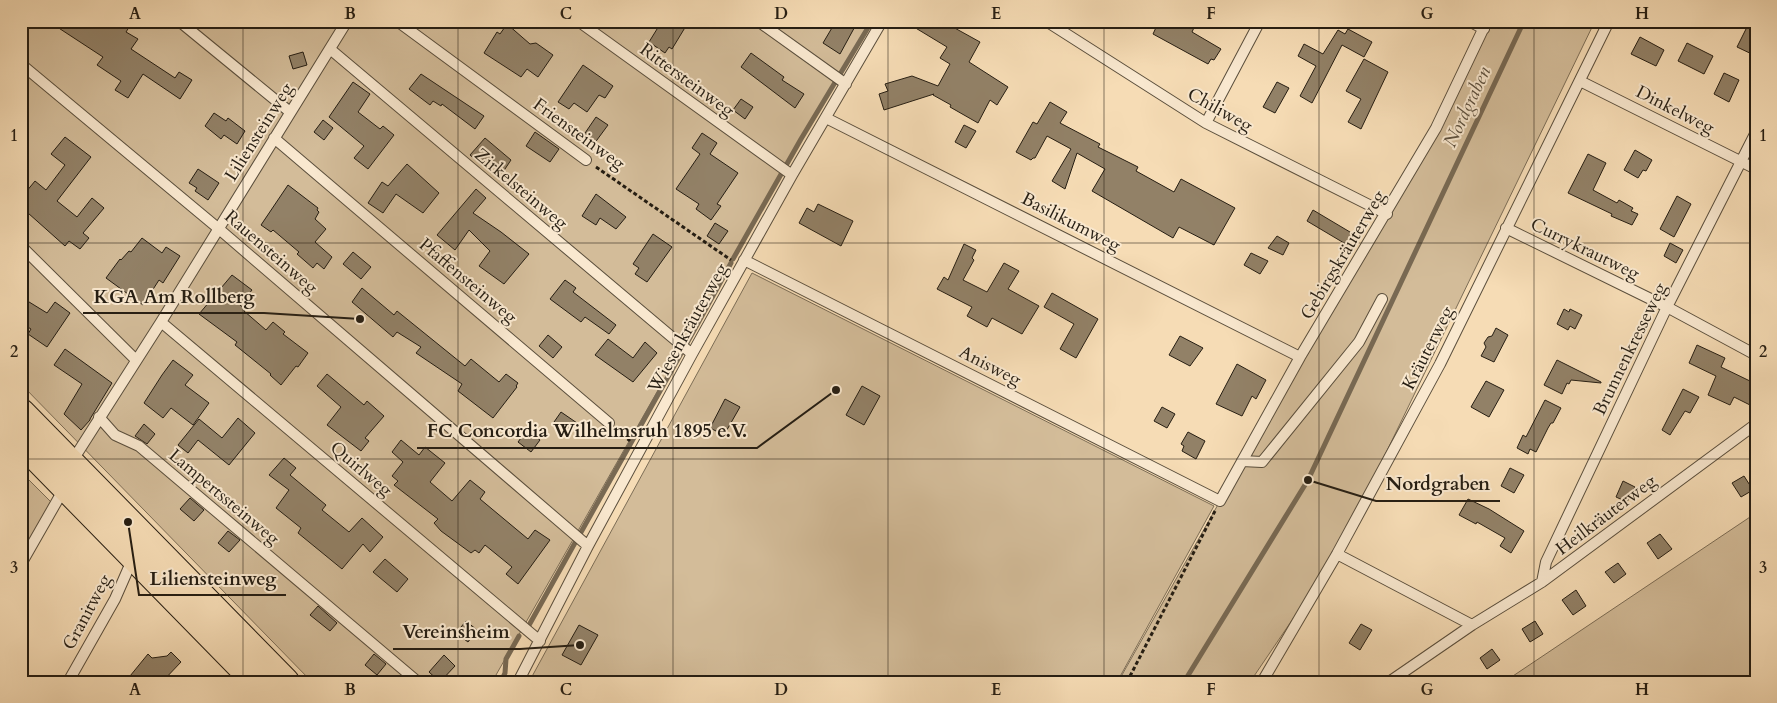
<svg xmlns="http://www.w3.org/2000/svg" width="1777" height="703" font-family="Cardo,serif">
<rect width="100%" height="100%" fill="#f6dcb5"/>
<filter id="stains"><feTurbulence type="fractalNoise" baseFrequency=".004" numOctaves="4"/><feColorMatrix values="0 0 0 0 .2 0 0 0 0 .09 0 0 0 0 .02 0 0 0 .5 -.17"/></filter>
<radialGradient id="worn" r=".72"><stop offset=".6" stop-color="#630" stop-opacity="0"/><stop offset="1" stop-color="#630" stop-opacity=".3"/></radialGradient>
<path fill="#d3bc99" stroke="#7c6d56" d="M21,21H872L801,139L492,682H312L21,384Z
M1487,21H1595L1337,554L1250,682H1118L1220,501L1387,214Z
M752,273L1214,506L1117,682H529Z
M21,472L51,502L21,555Z
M1756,513V682H1504Z"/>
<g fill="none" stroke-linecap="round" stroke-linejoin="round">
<path stroke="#786953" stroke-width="5" d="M733,259L801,139L872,21
M687,343L731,263
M580,534L683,350
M528,627L576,541
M501,682L505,673L506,659L519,636
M1184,682L1308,480L1524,21"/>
</g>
<path fill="#928167" stroke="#261e13" d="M48,21H133L126,32L138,39L131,49L175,78L179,72L192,80L180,99L143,74L128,98L115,90L121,81L97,65L103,57Z
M662,21H689L672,49L669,47L665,53L649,42Z
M836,21H858L840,54L823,43Z
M904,21H942L980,42L969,62L1008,87L997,105L990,100L978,123L950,107L951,105L933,95L934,94L884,110L879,94L888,91L885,84L912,76L938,86L950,64L940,58L947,47Z
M1159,21H1197L1192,32L1221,49L1214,60L1211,59L1208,64L1153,34Z
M1750,21H1756V56L1737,47Z
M507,24L530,44L536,43L553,55L538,77L527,69L521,77L484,53L497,32L500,34Z
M1348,29L1372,42L1364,57L1342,45L1312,103L1300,96L1316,66L1298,56L1304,44L1323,54L1338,30L1345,34Z
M1640,37L1664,50L1656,66L1631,54Z
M1687,43L1713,56L1704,74L1678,61Z
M303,52L307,65L293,69L289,56Z
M751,53L784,77L782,80L804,94L795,108L741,67Z
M1364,59L1388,72L1361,129L1348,122L1361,99L1346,91Z
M583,65L613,86L605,98L599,95L587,112L574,103L569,109L558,102Z
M1724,73L1739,80L1729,102L1714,94Z
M421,74L484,116L475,129L442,104L441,106L433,101L430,105L409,89Z
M353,82L370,94L358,112L380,129L383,126L394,135L368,169L354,158L364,146L329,117Z
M1277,82L1289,88L1275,113L1263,107Z
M741,99L753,107L745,119L733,110Z
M1050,102L1067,112L1060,123L1100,144L1098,147L1138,167L1136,171L1174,192L1181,179L1235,208L1214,245L1179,227L1173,238L1092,191L1105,169L1077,153L1065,189L1052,181L1071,149L1047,136L1035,158H1033L1031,160L1016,152L1033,122L1037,124Z
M214,113L226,121L228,118L245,131L237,144L224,135L221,139L205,126Z
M596,117L608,125L594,144L583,136Z
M323,120L333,128L324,140L314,132Z
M964,125L976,131L966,148L955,142Z
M535,132L559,149L550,162L526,146Z
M702,133L717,143L710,154L738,173L717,204L721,206L711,220L696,209L699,204L676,189L700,154L692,148Z
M65,137L91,157L57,201L77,217L92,198L104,208L83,233L89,238L80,249L69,241L65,246L28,213L23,214L21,207V198L35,181L46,190L65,165L51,154Z
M485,138L511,160L503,172L489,163L488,164L485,162L483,166L470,155Z
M1635,150L1652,160L1646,171L1643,170L1638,178L1624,170Z
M1588,154L1606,163L1593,190L1617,203L1619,200L1633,208L1631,211L1638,214L1632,225L1611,216L1612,214L1568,193Z
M407,164L439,193L423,213L396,194L383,213L368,203L382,182L388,186Z
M198,169L219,183L208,200L195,191L197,188L189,183Z
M288,185L318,208L317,210L319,212L315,219L326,229L315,242L332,257L324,269L317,263L313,268L297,254L299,252L273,230L271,232L261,225Z
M476,189L486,198L473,213L501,232L529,254L504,284L479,266L490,251L469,230L455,250L437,235Z
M596,194L626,217L616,229L600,218L596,225L582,216Z
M1677,196L1691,204L1674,237L1660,229Z
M818,204L853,221L841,246L799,223L807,208L814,212Z
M1313,210L1355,235L1349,246L1307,221Z
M715,223L728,231L719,244L707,236Z
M653,234L672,247L647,282L635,274L639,268L633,264Z
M1277,236L1289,243L1283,255L1268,248Z
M142,238L162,253L166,247L180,256L163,283L159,280L143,305L106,278L120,259L121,260L129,251L131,252Z
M1670,243L1683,250L1676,263L1664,256Z
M964,244L976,250L972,258L974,260L963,280L987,292L1004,263L1019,271L1008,289L1039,306L1022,334L992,318L987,327L967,316L972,307L937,289L944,277L948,280Z
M353,252L371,267L361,279L343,264Z
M1251,253L1268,261L1260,274L1244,265Z
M232,275L252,290L240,305L245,309L244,311L266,330L273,322L285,332L283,334L308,353L298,367L296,366L281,385L270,375L271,374L235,345L237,342L199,314Z
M565,280L576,288L573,292L616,325L609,334L585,317L581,322L550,299Z
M362,288L394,315L397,311L465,366L471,359L499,382L506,374L518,383L516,386L517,387L493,418L458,391L462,384L416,353L421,347L397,332L393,337L352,302Z
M1052,293L1098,319L1076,358L1060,349L1074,324L1044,307Z
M21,297L47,313L55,302L70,313L47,347L28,334L31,329L21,323Z
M1564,309L1569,312L1570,309L1582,315L1575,329L1570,326L1568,330L1557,324Z
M1496,328L1508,335L1494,362L1481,356L1486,347L1484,343L1488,337L1492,336Z
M548,335L562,347L553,358L539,346Z
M1180,336L1203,348L1190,366L1169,355Z
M608,339L633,358L645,342L657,353L633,382L595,355Z
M1697,345L1725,358L1721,367L1752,382L1750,385L1756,388V394L1750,405L1734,397L1730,405L1708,395L1716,376L1689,363Z
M65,349L112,383L90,419V420L81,430L64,414L82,384L54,365Z
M173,360L193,375L185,385L209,403L193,425L171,408L163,418L144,403L162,375Z
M1557,360L1601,382V383L1571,380L1569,384L1567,383L1562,394L1544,385Z
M1237,364L1266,380L1256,399L1252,396L1242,416L1216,404Z
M327,374L364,405L367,401L384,416L365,438L369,441L361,451L327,425L341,407L317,386Z
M1486,381L1504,390L1489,417L1471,407Z
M862,386L880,396L864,425L846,415Z
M1683,389L1699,397L1690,413L1685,411L1670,435L1662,430Z
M725,399L740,407L724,435L710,428Z
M1545,400L1561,408L1553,423H1551L1548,428L1536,452L1530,449L1528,454L1517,448L1523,435L1526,437Z
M1162,407L1175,414L1167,428L1154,421Z
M561,412L577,423L569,433L554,422Z
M238,418L255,433L229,465L198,440L188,453L178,445L199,419L222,438Z
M144,424L155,434L147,444L135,436Z
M527,430L540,440L531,452L518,442Z
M1188,432L1205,441L1196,459L1182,451L1184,446L1181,444Z
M401,440L419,455L425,447L445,463L430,482L452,501L470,480L485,492L480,499L528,539L535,530L550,540L518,584L506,574L512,567L485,545L479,553L475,550L471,553L441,531L434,523L438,519L394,485L398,481L392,476L403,462L392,452Z
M284,458L296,468L290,475L326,505L322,510L349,532L362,518L383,537L370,552L363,544L342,569L298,533L301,528L276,508L289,490L269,475Z
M1510,468L1524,475L1514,493L1501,486Z
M1744,476L1753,490L1741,497L1732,483Z
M1623,481L1635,487L1627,502L1616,497Z
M190,498L204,510L194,521L180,509Z
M1468,499L1489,509L1524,531L1511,553L1500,546L1505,538L1477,522L1476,524L1459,515Z
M228,531L240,540L229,552L218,543Z
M1660,534L1672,549L1658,559L1647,543Z
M385,559L408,579L397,592L373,572Z
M1618,563L1626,574L1614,583L1605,572Z
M1576,590L1586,606L1573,615L1562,600Z
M318,606L337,623L330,631L310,615Z
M466,621L477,630L468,642L456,633Z
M1535,621L1543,634L1530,642L1522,629Z
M1361,624L1372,630L1360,650L1349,643Z
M579,625L598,635L581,665L562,655Z
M1492,649L1500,660L1487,669L1480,658Z
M171,652L181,662L162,682H137L130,676L148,654L152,658L167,656Z
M374,654L386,664L377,675L365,665Z
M444,655L455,666L440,682L429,672Z"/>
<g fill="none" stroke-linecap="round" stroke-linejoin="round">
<defs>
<path id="service" d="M179,21L290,112
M397,21L586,160
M578,21L792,175
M758,21L846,84
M1046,21L1206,123L1387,214
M1469,21L1484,29
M330,49L692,354
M21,64L219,229L588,546
M1580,81L1756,169
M826,118L1300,357
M1206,123L1260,21
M274,138L609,423
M1506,228L1667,307L1756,355
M21,246L136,360
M744,260L1220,501L1300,357L1436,128L1487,21
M161,322L540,641
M99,417L115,435L139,446L418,682
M1242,461L1262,462L1359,342L1382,299
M71,463L161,322L347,21
M1337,554L1472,625
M21,564L65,487
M1542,582L1546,562L1667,307L1756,132
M68,682L115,599L133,558
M518,682L588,546L692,354L792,175L882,21
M1262,682L1337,554L1440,364L1609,21
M1389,682L1472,625L1542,582L1756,424"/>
<path id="primary" d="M21,413L285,682
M21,441L257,682"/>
</defs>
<use href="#service" stroke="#5a4e3c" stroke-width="12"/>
<use href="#primary" stroke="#261e13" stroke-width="30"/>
<path stroke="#261e13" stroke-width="3" stroke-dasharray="4 2.5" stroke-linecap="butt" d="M596,167L731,260
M618,430L630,441
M1127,682L1215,511"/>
<use href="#service" stroke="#f9e8cf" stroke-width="10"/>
<use href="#primary" stroke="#f6dcb5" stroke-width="28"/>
</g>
<path fill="none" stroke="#261e13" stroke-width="1" stroke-opacity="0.55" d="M243,21V682M458,21V682M673,21V682M888,21V682M1104,21V682M1319,21V682M1534,21V682M21,243H1756M21,459H1756"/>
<g text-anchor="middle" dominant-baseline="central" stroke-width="4" stroke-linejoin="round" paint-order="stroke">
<g font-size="18" fill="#261e13" stroke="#f9e8cf">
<text transform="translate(687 80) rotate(36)">Rittersteinweg</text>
<text transform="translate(1220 110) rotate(29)">Chiliweg</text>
<text transform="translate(1675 110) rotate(27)">Dinkelweg</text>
<text transform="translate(259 132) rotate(-58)">Liliensteinweg</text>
<text transform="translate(579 134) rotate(36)">Friensteinweg</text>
<text transform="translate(521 189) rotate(40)">Zirkelsteinweg</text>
<text transform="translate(1071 222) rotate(27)">Basilikumweg</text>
<text transform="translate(1585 249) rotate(26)">Currykrautweg</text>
<text transform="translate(271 252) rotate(41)">Rauensteinweg</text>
<text transform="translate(1343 255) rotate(-59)">Gebirgskräuterweg</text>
<text transform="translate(468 281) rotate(40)">Pfaffensteinweg</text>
<text transform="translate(688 328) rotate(-61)">Wiesenkräuterweg</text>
<text transform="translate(1428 348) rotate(-63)">Kräuterweg</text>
<text transform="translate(1630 349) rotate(-64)">Brunnenkresseweg</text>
<text transform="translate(990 366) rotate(27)">Anisweg</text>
<text transform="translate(361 469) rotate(40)">Quirlweg</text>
<text transform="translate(224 497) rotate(40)">Lampertssteinweg</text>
<text transform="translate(1606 515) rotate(-37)">Heilkräuterweg</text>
<text transform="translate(87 612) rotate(-62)">Granitweg</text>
</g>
<g font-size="19" font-style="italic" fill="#5d503e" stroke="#f9e8cf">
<text transform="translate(1467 107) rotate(-65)">Nordgraben</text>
</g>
</g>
<path fill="none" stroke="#261e13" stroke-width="2" d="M360 319L264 313H83M836 390L757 448H417M1308 480L1376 501H1500M128 522L139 595H286M580 645L520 649H393"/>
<g fill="#261e13" stroke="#f9e8cf" stroke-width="2">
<circle cx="360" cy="319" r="5"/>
<circle cx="836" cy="390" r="5"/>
<circle cx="1308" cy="480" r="5"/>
<circle cx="128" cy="522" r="5"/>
<circle cx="580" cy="645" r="5"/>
</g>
<g font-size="19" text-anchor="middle" font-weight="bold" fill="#261e13" stroke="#f9e8cf" stroke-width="4" stroke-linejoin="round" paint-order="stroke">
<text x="174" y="303">KGA Am Rollberg</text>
<text x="587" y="437">FC Concordia Wilhelmsruh 1895 e.V.</text>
<text x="1438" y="490">Nordgraben</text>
<text x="213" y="585">Liliensteinweg</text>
<text x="456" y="638">Vereinsheim</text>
</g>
<rect width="1777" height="703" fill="none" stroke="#f6dcb5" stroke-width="55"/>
<rect x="28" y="28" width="1722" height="648" fill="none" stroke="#261e13" stroke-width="2"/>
<g font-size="16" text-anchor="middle" font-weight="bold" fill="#261e13">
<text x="135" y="19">A</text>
<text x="350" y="19">B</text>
<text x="566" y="19">C</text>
<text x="781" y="19">D</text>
<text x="996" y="19">E</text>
<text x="1211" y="19">F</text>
<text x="1427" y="19">G</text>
<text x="1642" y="19">H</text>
<text x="14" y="141">1</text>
<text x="1763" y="141">1</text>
<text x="14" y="357">2</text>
<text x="1763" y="357">2</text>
<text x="14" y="573">3</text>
<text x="1763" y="573">3</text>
<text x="135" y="695">A</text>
<text x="350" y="695">B</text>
<text x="566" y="695">C</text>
<text x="781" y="695">D</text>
<text x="996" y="695">E</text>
<text x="1211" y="695">F</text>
<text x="1427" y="695">G</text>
<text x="1642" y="695">H</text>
</g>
<rect width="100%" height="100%" filter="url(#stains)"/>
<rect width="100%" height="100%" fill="url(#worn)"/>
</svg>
